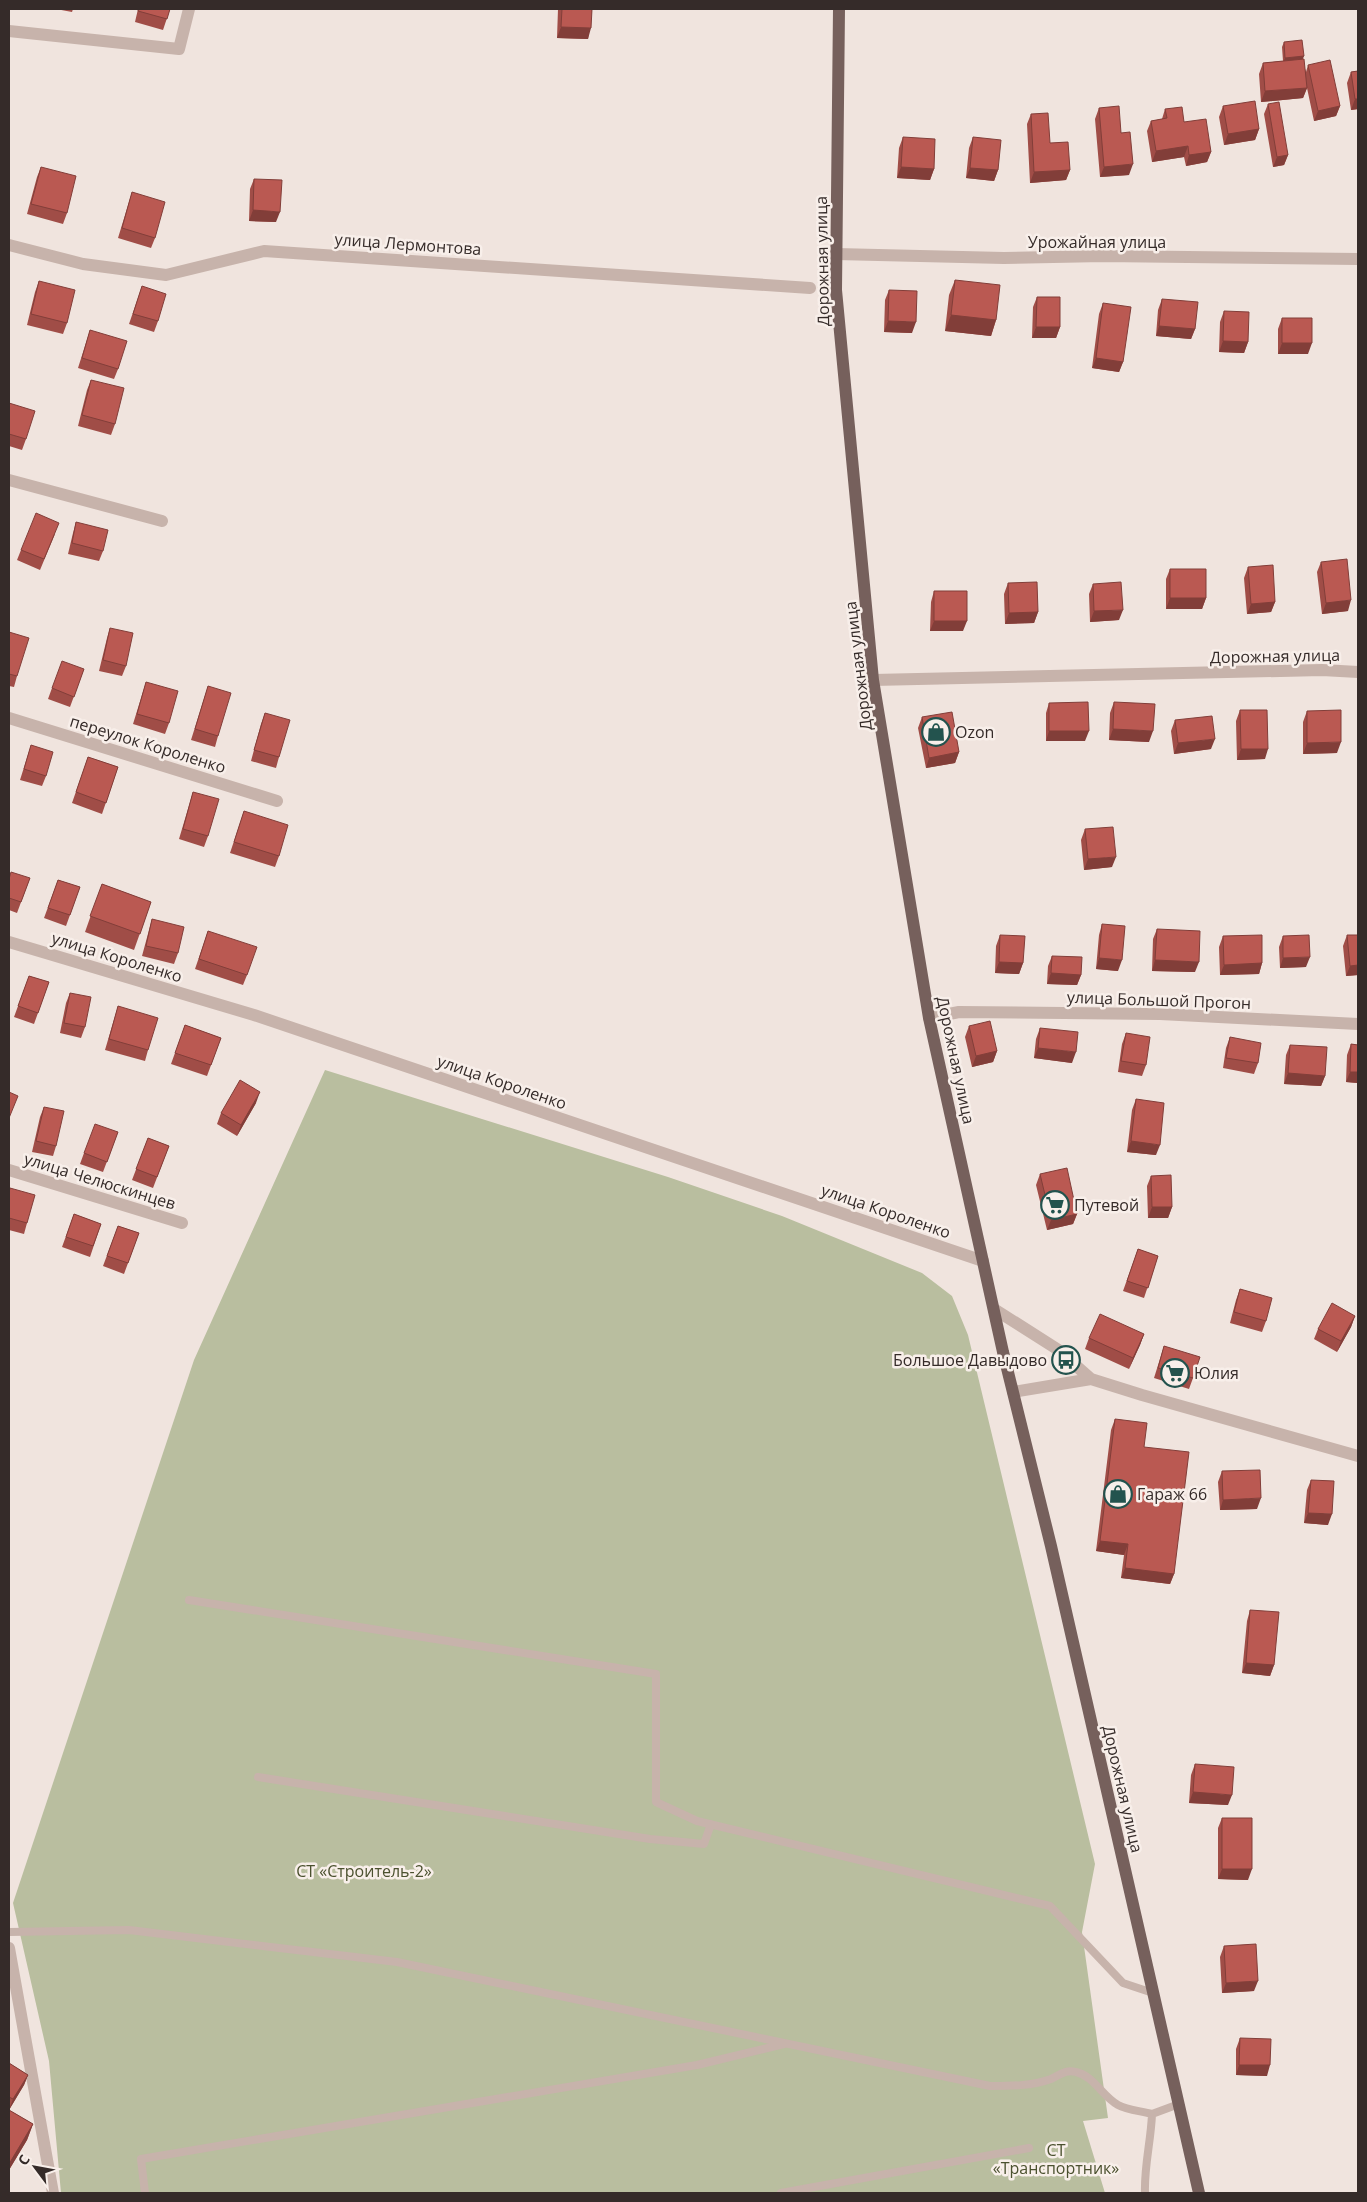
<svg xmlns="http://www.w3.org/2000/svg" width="1367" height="2202" font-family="'Open Sans',sans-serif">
<rect width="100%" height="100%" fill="#f0e4de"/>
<path fill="#b9be9f" d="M325,1070L668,1177L782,1216L922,1273L952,1296L968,1335L1095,1864L1082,1932L1108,2118L1083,2121L1105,2193H61L49,2061L13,1903L194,1360Z"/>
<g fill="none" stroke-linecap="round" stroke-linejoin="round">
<path stroke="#c7b3ab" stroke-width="8" d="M189,1600L656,1674V1802L697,1821L1050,1906L1123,1983L1153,1993
M258,1777L650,1839L704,1844L711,1824
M9,1932L129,1930L397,1962L990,2086C1010,2086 1032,2086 1051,2079C1060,2075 1066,2069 1076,2072C1094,2076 1102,2096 1118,2105C1127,2110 1141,2111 1152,2114
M145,2193L141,2159L697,2065L784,2044
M781,2193L1029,2148
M1145,2193C1144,2166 1151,2141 1152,2114L1179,2104"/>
<path stroke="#c7b3ab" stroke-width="12" d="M9,31L179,49L189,9
M9,245L83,264L166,275L264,251L810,288
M836,254L1004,258L1103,256L1358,259
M9,480L162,521
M873,680L1322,670L1358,672
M9,718L277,801
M929,1018L959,1012L1160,1014L1358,1024
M9,1170L182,1223
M994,1309L1057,1349L1091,1379
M1013,1392L1091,1379L1142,1395L1358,1456
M9,1948L53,2193"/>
<path stroke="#c7b3ab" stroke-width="12" d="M9,942L254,1015L983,1261"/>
<path stroke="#76605c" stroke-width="12" d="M839,9L836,290L873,680L929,1018L1003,1352L1051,1546L1199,2193"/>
</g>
<path fill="#a04d47" d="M56,9H73L72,12Z
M138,9H170L163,30L135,22Z
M558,9H592L588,39L557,38Z
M1284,42L1304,56L1302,59L1306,72L1308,65L1340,106L1336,116L1314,121L1307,88L1303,98L1261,102L1259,74L1263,63L1283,61L1282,47Z
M1358,71V109L1351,110L1347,83L1351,72Z
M1268,104L1288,155L1284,165L1273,167L1264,114Z
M1223,106L1259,129L1255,140L1224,145L1219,117Z
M1099,108L1121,133L1129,175L1100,177L1095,119Z
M1165,109L1184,122L1211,152L1207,162L1186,166L1184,157L1152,162L1147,131L1151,121L1162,119Z
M1031,114L1050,143L1070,170L1066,180L1030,183L1027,124Z
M903,137L934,169L930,180L897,178L899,148Z
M973,137L998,170L994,181L966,178L969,148Z
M41,167L67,213L63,224L27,214L37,177Z
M254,179L276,222L249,221L250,189Z
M132,192L155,238L151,248L118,238Z
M955,280L996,320L991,336L945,331L949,295Z
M39,281L67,323L63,334L27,325L35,292Z
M142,286L158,321L154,332L129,324Z
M889,290L912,333L884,332L885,300Z
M1037,297L1060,327L1056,338H1032L1033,307Z
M1162,299L1195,329L1191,339L1156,336L1158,310Z
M1103,303L1123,362L1119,372L1092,368L1099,314Z
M1224,311L1248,342L1244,353L1219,352L1220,322Z
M1282,318L1308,354H1278V329Z
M90,330L118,369L114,379L78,368Z
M91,380L115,424L111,435L78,426L87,390Z
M9,403L26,439L22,450L9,446Z
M76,522L103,551L99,561L68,554L73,533Z
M55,534L40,570L17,560L21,550Z
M1321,562L1348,611L1322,614L1317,572Z
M1248,567L1275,602L1271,612L1247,614L1244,578Z
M1170,569L1206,598L1202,609H1166V579Z
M1008,583L1038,612L1034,623L1005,624L1004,594Z
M1093,584L1119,620L1090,622L1089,594Z
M934,591L963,631H930L931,602Z
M110,628L126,666L122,676L99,671L107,638Z
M9,632L17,676L14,687L9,686Z
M84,669L70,707L48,699L52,688Z
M146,682L169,723L165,734L133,724Z
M208,686L218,736L215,747L191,740Z
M1114,702L1149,742L1109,740L1110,713Z
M1049,703L1085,741H1046V713Z
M1240,710L1265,759L1237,760L1236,721Z
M1307,711L1337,753L1303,754V722Z
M265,713L279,757L276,768L251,761L261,724Z
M922,717L959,752L955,763L926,768L918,728Z
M1175,720L1211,749L1174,754L1171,731Z
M31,745L46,776L42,786L20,780Z
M88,757L118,767L102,814L72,803Z
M193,792L208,836L204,847L179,839Z
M244,811L279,856L275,867L230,853Z
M1085,829L1112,867L1084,870L1081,840Z
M30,878L17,913L9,910V879Z
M58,880L80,887L66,926L44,918Z
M102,884L151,902L134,950L85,932Z
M152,919L178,953L174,964L142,956L149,930Z
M1102,924L1118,971L1096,969L1099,935Z
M1157,929L1195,972L1152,971L1153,939Z
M208,931L247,975L243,985L195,969Z
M1000,935L1023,963L1019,974L995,973L996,946Z
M1347,935H1358V975L1346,976L1343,946Z
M1223,936L1262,963L1259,974L1220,975L1219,947Z
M1283,936L1306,967L1280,968L1279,947Z
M1052,956L1081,975L1077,985L1047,984L1048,966Z
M29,976L49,982L34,1024L14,1017Z
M70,993L85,1027L81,1038L60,1033L66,1003Z
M118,1006L148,1050L145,1061L105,1050Z
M185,1025L221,1038L207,1076L171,1064Z
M969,1026L997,1051L993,1062L972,1067L965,1037Z
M1040,1028L1072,1063L1034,1058L1036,1039Z
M1126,1033L1146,1065L1142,1076L1118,1072L1122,1044Z
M1230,1037L1258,1063L1254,1074L1223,1068L1226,1048Z
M1351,1044L1358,1045V1083L1346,1082L1347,1055Z
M1290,1045L1325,1076L1321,1086L1284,1084L1286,1055Z
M1136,1099L1156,1155L1127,1152L1132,1110Z
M256,1103L237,1136L217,1124L221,1113Z
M44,1107L56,1146L53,1156L32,1152L40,1117Z
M118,1132L103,1172L80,1164L84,1153Z
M148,1138L169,1146L153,1188L132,1180Z
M1040,1174L1077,1214L1073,1224L1047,1230L1036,1185Z
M1151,1176L1172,1207L1168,1218H1148L1147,1186Z
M9,1192L27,1223L24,1234L9,1230Z
M74,1214L101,1224L90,1257L62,1247Z
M118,1226L139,1233L124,1274L103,1266Z
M1138,1249L1158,1256L1144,1298L1123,1291Z
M1240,1289L1266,1321L1262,1332L1230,1323L1236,1300Z
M1355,1316L1351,1327L1337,1352L1314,1339L1318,1329Z
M1144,1334L1140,1345L1129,1369L1085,1349L1089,1338Z
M1164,1346L1193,1378L1189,1389L1154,1378Z
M1115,1419L1144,1447L1174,1574L1170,1584L1121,1578L1124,1555L1096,1551L1111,1430Z
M1222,1471L1257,1509L1220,1510L1218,1482Z
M1311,1480L1328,1525L1304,1523L1307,1490Z
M1250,1610L1274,1665L1270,1676L1242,1673L1247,1621Z
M1195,1764L1228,1805L1189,1803L1191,1775Z
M1222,1818L1248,1880L1218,1879V1828Z
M1224,1946L1254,1991L1222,1993L1220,1957Z
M1240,2038L1267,2076L1236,2075V2049Z
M9,2063L28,2075L24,2085L9,2110L33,2124L27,2140L9,2170Z"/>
<path fill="#823e39" d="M561,27L591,28L588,39L557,38Z
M1304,56L1302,61L1283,63L1285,58Z
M1307,88L1303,98L1261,102L1265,91Z
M1355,99H1358V109L1351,110Z
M1340,106L1336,116L1314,121L1318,111Z
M1259,129L1255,140L1224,145L1228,134Z
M1188,146L1184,157L1152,162L1156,151Z
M1211,152L1207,162L1186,166L1189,155Z
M1288,155L1284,165L1273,167L1277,157Z
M1133,164L1129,175L1100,177L1104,167Z
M901,167L934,169L930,180L897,178Z
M970,168L998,170L994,181L966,178Z
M1070,170L1066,180L1030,183L1034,172Z
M253,210L280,212L276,222L249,221Z
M951,315L996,320L991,336L945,331Z
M888,321L916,322L912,333L884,332Z
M1159,326L1195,329L1191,339L1156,336Z
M1036,327H1060L1056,338H1032Z
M1223,341L1248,342L1244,353L1219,352Z
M1282,343H1312L1308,354H1278Z
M1096,358L1123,362L1119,372L1092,368Z
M1170,598H1206L1202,609H1166Z
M1351,600L1348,611L1322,614L1326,603Z
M1275,602L1271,612L1247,614L1251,604Z
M1123,610L1119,620L1090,622L1094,611Z
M1038,612L1034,623L1005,624L1009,613Z
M934,621H967L963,631H930Z
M1113,729L1153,731L1149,742L1109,740Z
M1049,731H1089L1085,741H1046Z
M1215,739L1211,749L1174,754L1178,743Z
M1341,742L1337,753L1303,754L1307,743Z
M1241,749H1268L1265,759L1237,760Z
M959,752L955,763L926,768L929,758Z
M1116,857L1112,867L1084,870L1088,859Z
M1310,957L1306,967L1280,968L1283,958Z
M1099,958L1122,960L1118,971L1096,969Z
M1155,960L1199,962L1195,972L1152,971Z
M999,962L1023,963L1019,974L995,973Z
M1262,963L1259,974L1220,975L1224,965Z
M1358,965V975L1346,976L1350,966Z
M1051,973L1081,975L1077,985L1047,984Z
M1038,1048L1076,1052L1072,1063L1034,1058Z
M997,1051L993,1062L972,1067L976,1056Z
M1350,1072H1358V1083L1346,1082Z
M1288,1073L1325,1076L1321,1086L1284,1084Z
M260,1092L256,1103L237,1136L241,1125Z
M1131,1141L1160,1145L1156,1155L1127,1152Z
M1152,1207H1172L1168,1218H1148Z
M1077,1214L1073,1224L1047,1230L1051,1220Z
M1355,1316L1351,1327L1337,1352L1341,1341Z
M1144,1334L1140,1345L1129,1369L1133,1358Z
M1261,1498L1257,1509L1220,1510L1223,1500Z
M1308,1513L1332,1514L1328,1525L1304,1523Z
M1100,1541L1128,1544L1124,1555L1096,1551Z
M1125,1568L1174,1574L1170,1584L1121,1578Z
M1246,1663L1274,1665L1270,1676L1242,1673Z
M1193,1792L1232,1795L1228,1805L1189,1803Z
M1222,1869H1252L1248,1880L1218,1879Z
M1258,1981L1254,1991L1222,1993L1226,1983Z
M1239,2065H1270L1267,2076L1236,2075Z
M28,2075L24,2085L9,2110L13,2099Z
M33,2124L27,2140L9,2170V2164Z"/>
<path fill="#ba5952" stroke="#823e39" d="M139,9H170L167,19L138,11Z
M562,9H592L591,28L561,27Z
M1302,40L1304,56L1285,58L1284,42Z
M1304,59L1307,88L1265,91L1263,63Z
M1330,60L1340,106L1318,111L1308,65Z
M1358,71V99H1355L1351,72Z
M1255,101L1259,129L1228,134L1223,106Z
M1279,102L1288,155L1277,157L1268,104Z
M1119,106L1121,133L1130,132L1133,164L1104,167L1099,108Z
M1182,107L1184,122L1206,119L1211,152L1189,155L1188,146L1156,151L1151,121L1167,118L1165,109Z
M1048,113L1050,143L1068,142L1070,170L1034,172L1031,114Z
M903,137L935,139L934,169L901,167Z
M973,137L1001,140L998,170L970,168Z
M41,167L76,176L67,213L31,204Z
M254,179L282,180L280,212L253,210Z
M132,192L165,202L155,238L122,228Z
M955,280L1000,285L996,320L951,315Z
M39,281L75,290L67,323L31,314Z
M142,286L166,294L158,321L133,314Z
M889,290L917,291L916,322L888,321Z
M1037,297H1060V327H1036Z
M1162,299L1198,302L1195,329L1159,326Z
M1103,303L1131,307L1123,362L1096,358Z
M1224,311L1249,312L1248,342L1223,341Z
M1282,318H1312V343H1282Z
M90,330L127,341L118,369L82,358Z
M91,380L124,388L115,424L82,415Z
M9,403L35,411L26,439L9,434Z
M36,513L59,523L44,559L21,550Z
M76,522L108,530L103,551L72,543Z
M1347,559L1351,600L1326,603L1321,562Z
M1273,565L1275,602L1251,604L1248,567Z
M1170,569H1206V598H1170Z
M1037,582L1038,612L1009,613L1008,583Z
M1121,582L1123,610L1094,611L1093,584Z
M934,591H967V621H934Z
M110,628L133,633L126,666L103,660Z
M9,632L29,638L17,676L9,674Z
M62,661L84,669L74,697L52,688Z
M146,682L178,691L169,723L137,714Z
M208,686L231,693L218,736L195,729Z
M1088,702L1089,731H1049V703Z
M1114,702L1155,704L1153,731L1113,729Z
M1240,710H1267L1268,749H1241Z
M1341,710V742L1307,743V711Z
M952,712L959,752L929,758L922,717Z
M265,713L290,720L279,757L254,750Z
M1212,716L1215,739L1178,743L1175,720Z
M31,745L53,752L46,776L24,769Z
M88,757L118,767L106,803L76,792Z
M193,792L219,799L208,836L183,829Z
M244,811L288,825L279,856L234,842Z
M1113,827L1116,857L1088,859L1085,829Z
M11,872L30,878L21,902L9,898V879Z
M58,880L80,887L70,915L48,908Z
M102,884L151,902L140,934L90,916Z
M152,919L184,927L178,953L146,946Z
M1102,924L1125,926L1122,960L1099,958Z
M1157,929L1200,931L1199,962L1155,960Z
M208,931L257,947L247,975L199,959Z
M1000,935L1025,936L1023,963L999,962Z
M1262,935V963L1224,965L1223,936Z
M1309,935L1310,957L1283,958V936Z
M1347,935H1358V965L1350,966Z
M1052,956L1082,957L1081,975L1051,973Z
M29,976L49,982L38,1013L18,1006Z
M70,993L91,997L85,1027L64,1023Z
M118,1006L158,1018L148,1050L109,1039Z
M990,1021L997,1051L976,1056L969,1026Z
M185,1025L221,1038L211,1065L175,1053Z
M1040,1028L1078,1032L1076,1052L1038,1048Z
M1126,1033L1150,1037L1146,1065L1121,1061Z
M1230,1037L1261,1043L1258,1063L1226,1058Z
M1351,1044L1358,1045V1072H1350Z
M1290,1045L1327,1047L1325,1076L1288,1073Z
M240,1080L260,1092L241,1125L221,1113Z
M9,1092L18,1096L9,1118Z
M1136,1099L1164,1103L1160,1145L1131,1141Z
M44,1107L64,1111L56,1146L36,1141Z
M95,1124L118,1132L107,1162L84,1153Z
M148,1138L169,1146L157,1177L136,1169Z
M1067,1168L1077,1214L1051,1220L1040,1174Z
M1171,1175L1172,1207H1152L1151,1176Z
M10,1188L35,1195L27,1223L9,1218V1193Z
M74,1214L101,1224L93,1246L66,1237Z
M118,1226L139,1233L128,1263L107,1256Z
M1138,1249L1158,1256L1148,1288L1127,1281Z
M1240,1289L1272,1298L1266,1321L1234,1312Z
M1332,1303L1355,1316L1341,1341L1318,1329Z
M1100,1314L1144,1334L1133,1358L1089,1338Z
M1164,1346L1200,1357L1193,1378L1158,1368Z
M1115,1419L1147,1423L1144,1447L1189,1452L1174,1574L1125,1568L1128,1544L1100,1541Z
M1260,1470L1261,1498L1223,1500L1222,1471Z
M1311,1480L1334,1481L1332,1514L1308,1513Z
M1250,1610L1279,1612L1274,1665L1246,1663Z
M1195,1764L1234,1767L1232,1795L1193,1792Z
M1222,1818H1252V1869H1222Z
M1256,1944L1258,1981L1226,1983L1224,1946Z
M1240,2038L1271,2039L1270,2065H1239Z
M9,2063L28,2075L13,2099L9,2097Z
M9,2110L33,2124L9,2164Z"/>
<defs>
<symbol id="shop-ring" viewBox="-11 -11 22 22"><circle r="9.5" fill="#f8efea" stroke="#23534e" stroke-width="1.5"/><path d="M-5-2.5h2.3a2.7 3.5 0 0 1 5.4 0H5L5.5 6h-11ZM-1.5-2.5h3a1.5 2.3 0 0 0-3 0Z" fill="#23534e"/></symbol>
<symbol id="supermarket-ring" viewBox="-11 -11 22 22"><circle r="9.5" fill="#f8efea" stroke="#23534e" stroke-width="1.5"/><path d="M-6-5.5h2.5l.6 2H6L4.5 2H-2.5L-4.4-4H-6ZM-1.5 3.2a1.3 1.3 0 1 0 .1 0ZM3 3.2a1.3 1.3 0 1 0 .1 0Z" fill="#23534e"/></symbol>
<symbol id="bus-ring" viewBox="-11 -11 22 22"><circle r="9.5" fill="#f8efea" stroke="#23534e" stroke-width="1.5"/><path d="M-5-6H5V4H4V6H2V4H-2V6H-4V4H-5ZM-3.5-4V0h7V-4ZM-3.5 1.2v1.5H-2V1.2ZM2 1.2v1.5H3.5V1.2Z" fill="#23534e"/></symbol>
</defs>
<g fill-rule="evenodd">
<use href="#shop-ring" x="920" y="716" width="32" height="32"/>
<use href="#supermarket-ring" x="1039" y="1189" width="32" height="32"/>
<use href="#bus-ring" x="1050" y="1344" width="32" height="32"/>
<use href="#supermarket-ring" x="1159" y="1357" width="32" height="32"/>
<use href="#shop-ring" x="1102" y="1478" width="32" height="32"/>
</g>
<g text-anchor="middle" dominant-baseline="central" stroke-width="5" stroke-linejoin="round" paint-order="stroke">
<g font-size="16" fill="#352b29" stroke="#f8efea">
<text x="1097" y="242">Урожайная улица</text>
<text transform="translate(408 244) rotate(4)">улица Лермонтова</text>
<text transform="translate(822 261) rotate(-91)">Дорожная улица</text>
<text transform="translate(1275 656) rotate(-1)">Дорожная улица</text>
<text transform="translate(858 666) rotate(-97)">Дорожная улица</text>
<text transform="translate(148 744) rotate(17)">переулок Короленко</text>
<text transform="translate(117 957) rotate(17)">улица Короленко</text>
<text transform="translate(1159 1000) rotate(2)">улица Большой Прогон</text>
<text transform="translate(956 1060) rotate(78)">Дорожная улица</text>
<text transform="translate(502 1082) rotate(19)">улица Короленко</text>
<text transform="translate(100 1181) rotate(17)">улица Челюскинцев</text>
<text transform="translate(886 1211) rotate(19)">улица Короленко</text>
<text transform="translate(1123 1789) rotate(77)">Дорожная улица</text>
</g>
<g font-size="16" fill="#352b29" stroke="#f8efea" text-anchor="start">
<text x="955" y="732">Ozon</text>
<text x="1074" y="1205">Путевой</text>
<text x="1047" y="1360" text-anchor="end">Большое Давыдово</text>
<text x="1194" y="1373">Юлия</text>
<text x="1137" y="1494">Гараж 66</text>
</g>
<g font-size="16" fill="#4b512f" stroke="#f8efea">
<text x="364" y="1871">СТ «Строитель-2»</text>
<text x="1056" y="2150">СТ<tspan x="1056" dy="18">«Транспортник»</tspan></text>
</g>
</g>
<rect width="1367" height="2202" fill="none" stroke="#352b29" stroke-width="20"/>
<g transform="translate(35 2167) rotate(302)" stroke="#f8efea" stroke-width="4" paint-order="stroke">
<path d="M0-4L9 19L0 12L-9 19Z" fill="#352b29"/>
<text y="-8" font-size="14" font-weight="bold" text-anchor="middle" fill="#352b29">С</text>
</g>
</svg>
